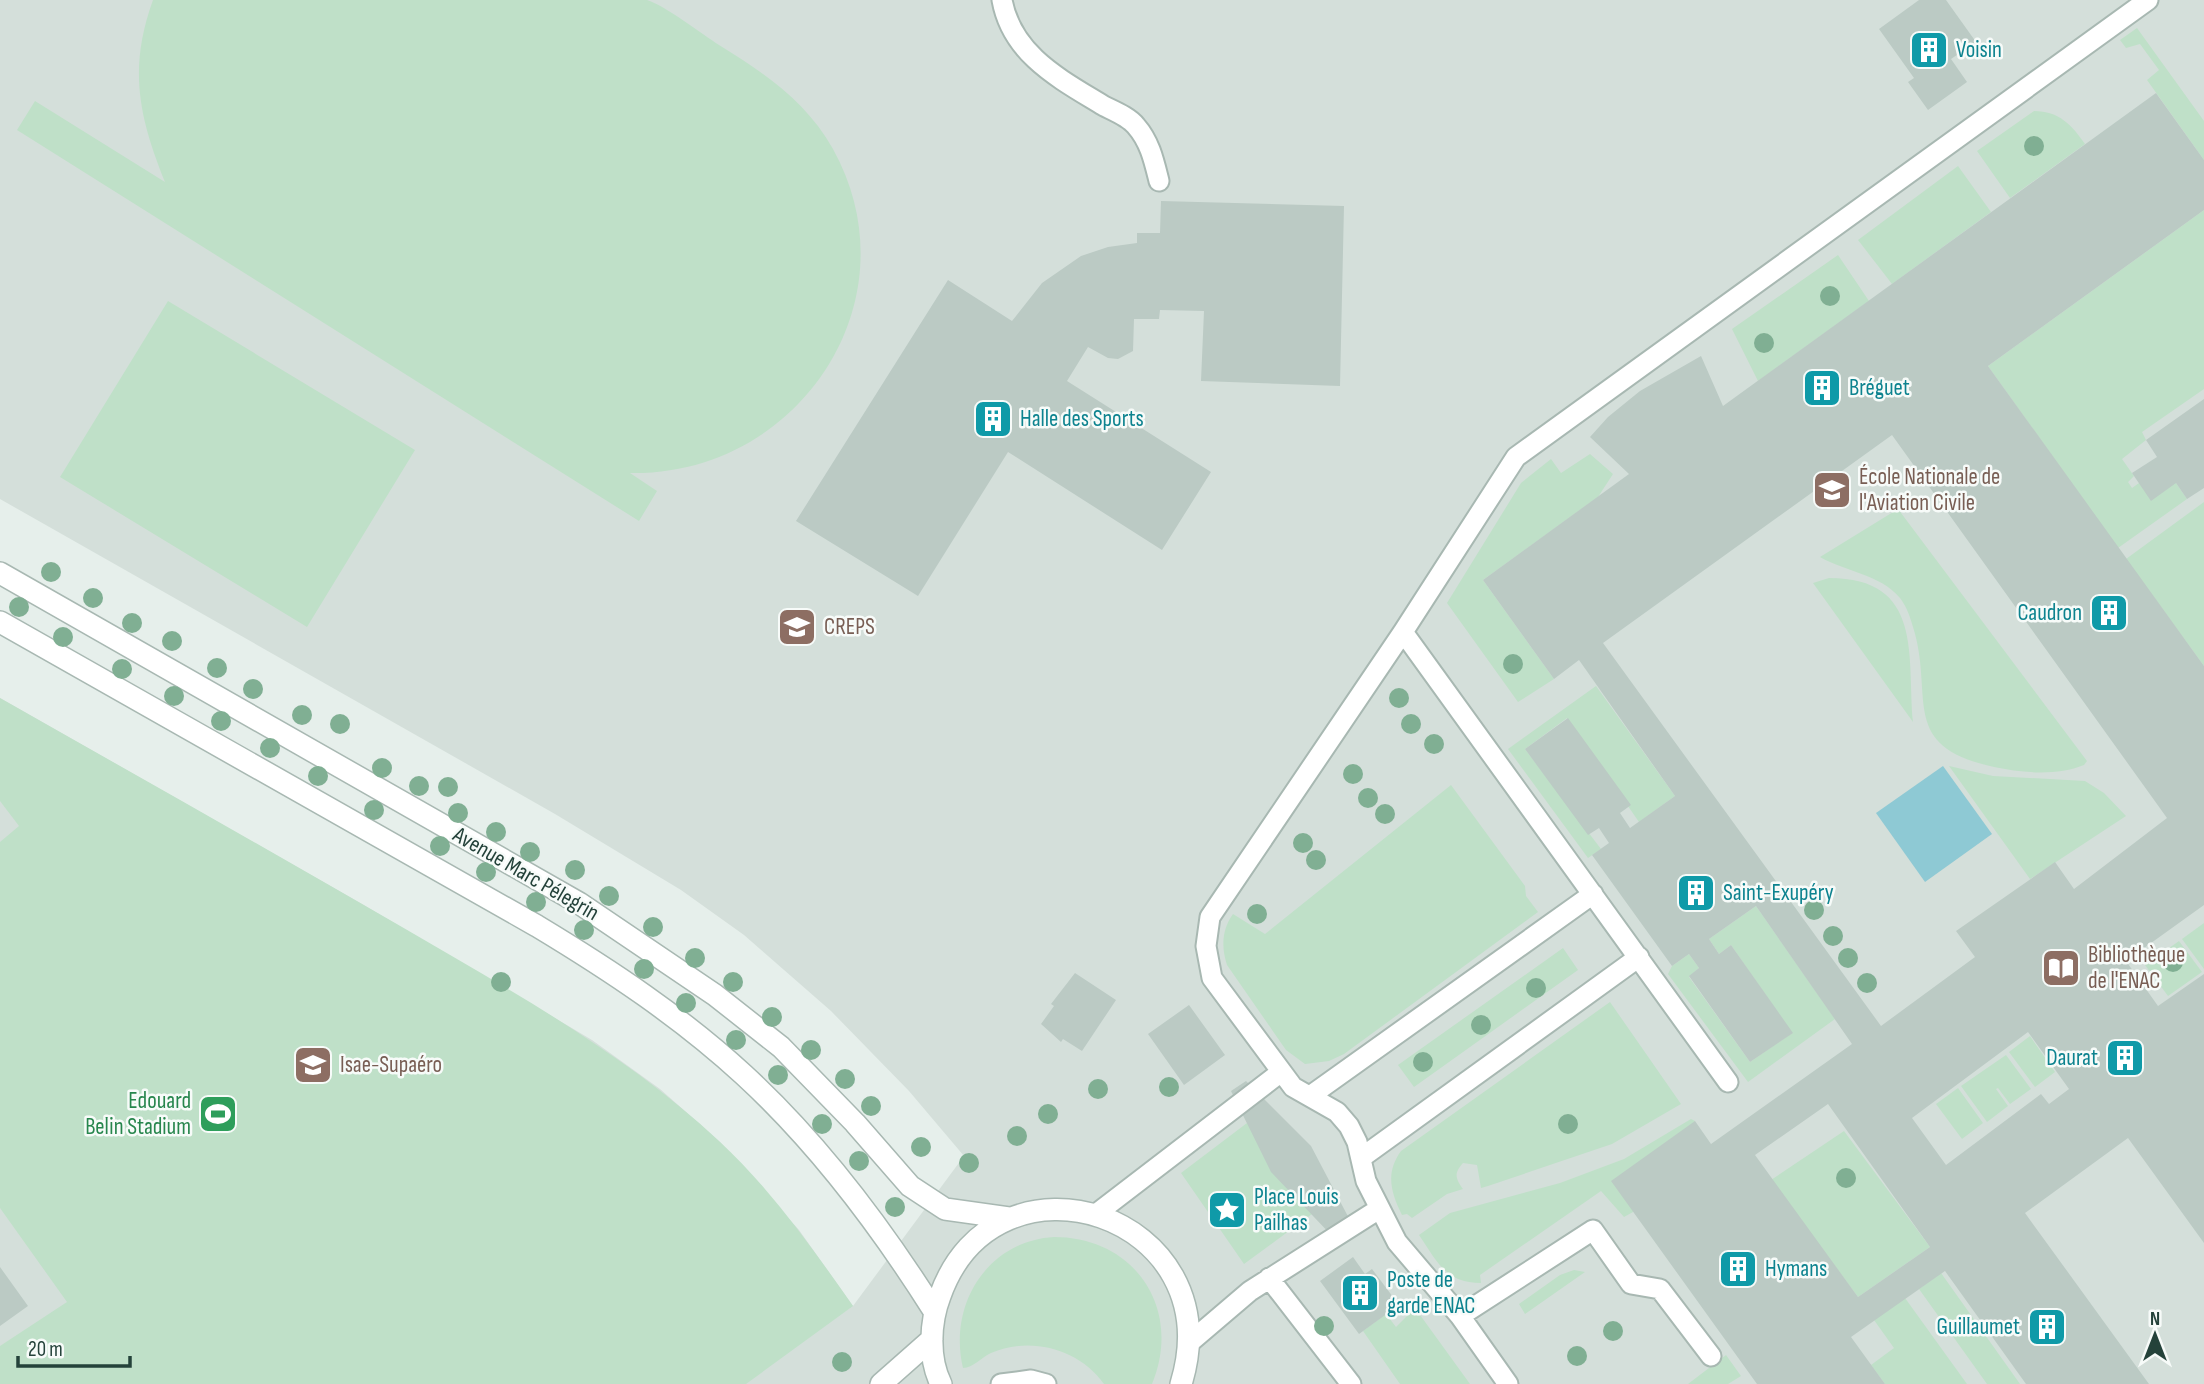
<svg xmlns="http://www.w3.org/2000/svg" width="2204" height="1384" font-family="'Sofia Sans Condensed',sans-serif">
<rect width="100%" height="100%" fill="#e6efeb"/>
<path fill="#d4dfda" d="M0,0H2204V1384H0V698L362,904L592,1040L660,1089L721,1143L799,1230L853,1306L964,1156L909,1091L831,1011L744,935L681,890L555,814L0,499Z"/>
<path fill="#bfe0c8" d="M153,0C275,0 398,0 521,0C553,0 585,0 617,0C626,0 639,0 647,0C664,5 702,34 719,45C764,73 806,101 833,149C917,301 798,476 630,473L657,491L639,521L17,130L35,101L165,182C139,117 128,69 153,0Z
M2137,28L2204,121V160L2147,80L2159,70L2140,44L2126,48L2120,40Z
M2034,111C2059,111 2072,125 2085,144L2010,198L1977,151Z
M1958,166L1991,212L1892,284L1858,240Z
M2204,210V389L2142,432L2146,440L2122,459L2134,476L2128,482L2132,488L2139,483H2176L2187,499L2118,548L1988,366Z
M1838,255L1869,301L1758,381L1732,329Z
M168,301L415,450L307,627L60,477Z
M1590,454L1613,474L1598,497L1483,580L1554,679L1518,702L1447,603L1521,483L1551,459L1561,473Z
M2204,502V666L2126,559Z
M1898,509L2087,761L2084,765C2057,776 2023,773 1994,767C1897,746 1935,697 1913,627C1910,617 1907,607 1900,598C1880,574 1846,572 1820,557Z
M1829,578C1924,578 1907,656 1913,722L1813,583Z
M1596,686L1675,796L1639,822L1567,718L1525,749L1601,849L1588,858L1508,749Z
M0,698C134,774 269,850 402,927C513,992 625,1053 719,1141C771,1189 813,1249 853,1306L746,1384H0V1346L67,1302L0,1208V842L19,826L0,801Z
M1949,766L1993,776L2085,781L2104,793L2126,816L2030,879Z
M1451,785L1525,886L1526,896L1538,912L1344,1054L1329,1061L1305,1064L1286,1050L1227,965C1221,947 1222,929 1233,914L1265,934Z
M1756,906L1835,1019L1748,1082L1668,974L1672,966L1689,954L1699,968L1689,977L1750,1062L1792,1033L1731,945L1719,954L1709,939Z
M2204,923V969L2182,939Z
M2179,941L2202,972L2168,996L2145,965Z
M1563,948L1578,970L1414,1087L1398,1065Z
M1610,1002L1681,1104L1612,1144L1488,1186L1481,1188L1477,1165L1463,1163C1454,1173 1455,1178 1463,1189L1447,1194L1412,1218L1407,1214L1402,1215C1391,1193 1385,1173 1401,1151Z
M2030,1036L2055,1072L2035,1087L2009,1052Z
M2006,1055L2031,1089L2010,1104L1998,1088L1996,1089L2008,1106L1987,1122L1961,1086Z
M1958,1088L1983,1123L1962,1139L1936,1104Z
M1691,1119L1695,1121L1633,1212L1624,1217L1601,1191L1480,1275L1481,1283C1445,1283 1437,1261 1419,1235L1450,1213L1560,1183L1624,1159Z
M1247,1123L1312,1214L1244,1264L1181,1173Z
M1844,1131L1930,1247L1858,1297L1771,1180Z
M1054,1237C1135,1237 1183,1309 1152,1384H1104C1079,1349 1031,1336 991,1353C982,1357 973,1368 963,1368C948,1305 987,1241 1054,1237Z
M1574,1270L1585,1272L1525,1314L1519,1304L1560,1275Z
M1941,1273L2020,1384H1987L1919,1289Z
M1905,1298L1967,1384H1885L1871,1365L1894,1348L1874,1320Z
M1415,1308L1470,1384H1400L1363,1331L1386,1314L1396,1327Z
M1726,1355L1741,1376L1728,1384H1688Z"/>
<path fill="#8ec9d4" d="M1943,766L1992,834L1925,882L1876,813Z"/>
<path fill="#bbcac4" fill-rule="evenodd" d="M1919,0H1946L1976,42L1951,59L1967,82L1928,110L1908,82L1914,78L1879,29Z
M2156,93L2204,160V210L1988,366L2204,666V905L2126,961L2158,1006L2204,974V1243L2128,1138L2025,1213L2149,1384H2026L1945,1271L1851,1337L1885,1384H1757L1611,1181L1695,1121L1711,1144L1852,1044L1756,906L1709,939L1719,954L1731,945L1793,1033L1750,1062L1689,976L1699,968L1689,954L1672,966L1592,855L1609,843L1599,828L1588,835L1525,749L1568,718L1631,805L1620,813L1630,828L1675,796L1579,660L1554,679L1483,580L1629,474L1590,437L1608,417L1640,391L1701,356L1723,406ZM1892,435L2167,818L2074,889L2055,862L1956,931L1975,957L1881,1026L1603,643ZM2028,1032L2069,1089L2049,1104L2041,1094L1946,1165L1912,1118ZM1828,1104L1930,1247L1858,1297L1755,1155Z
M1161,201L1344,206L1340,386L1201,381L1204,311L1160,310L1159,319H1134L1133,351L1118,359L1108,358L1088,347L1067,381L1211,472L1162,550L1008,452L918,596L796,521L948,280L1012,321L1042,283L1081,256L1108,247L1137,243V233H1160Z
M2204,399V488L2187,499L2176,483L2151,501L2132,473L2157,457L2146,440Z
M1075,973L1116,1000L1082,1051L1063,1039L1061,1042L1041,1024L1054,1006L1051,1004Z
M1189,1005L1225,1055L1184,1085L1148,1034Z
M1246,1081L1311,1146L1353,1226L1335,1239L1271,1172L1231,1091Z
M1353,1257L1365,1274L1372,1269L1399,1305L1359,1334L1320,1281Z
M0,1267L28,1306L0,1326Z"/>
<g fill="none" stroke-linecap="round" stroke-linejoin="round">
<defs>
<path id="service" d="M1002,0C1012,55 1060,79 1104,106C1114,111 1129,117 1136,126C1150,142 1154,161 1159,181
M1403,632L1728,1082
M1310,1096L1593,894
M1361,1158L1639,957
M1096,1214L1281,1072
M1269,1278L1351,1384
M1460,1316L1593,1230L1631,1284L1660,1289L1711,1356
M1189,1343L1250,1291L1379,1209
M1001,1384L1031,1380L1046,1384
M1508,1384L1460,1316L1397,1242L1366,1181L1357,1142L1349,1126L1337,1112L1293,1087L1212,978L1206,946L1210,917L1403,632L1516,457L2148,0"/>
<path id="tertiary" d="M0,573L579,903L715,995L781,1047L855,1123L910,1186L945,1209L1009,1218
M0,622L537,926C610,970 681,1017 744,1075C818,1143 881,1227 934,1311
M881,1384L932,1339
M941,1384C928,1358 930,1322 940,1296C996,1138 1233,1214 1181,1384"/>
</defs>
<use href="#service" stroke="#a8b8b2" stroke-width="23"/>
<use href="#tertiary" stroke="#a8b8b2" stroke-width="24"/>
<use href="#service" stroke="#fff" stroke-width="19"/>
<use href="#tertiary" stroke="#fff" stroke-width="21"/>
</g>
<g fill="#80af93">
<circle cx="2034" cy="146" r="10"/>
<circle cx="1830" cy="296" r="10"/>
<circle cx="1764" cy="343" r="10"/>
<circle cx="51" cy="572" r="10"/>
<circle cx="93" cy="598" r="10"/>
<circle cx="19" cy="607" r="10"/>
<circle cx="132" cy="623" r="10"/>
<circle cx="63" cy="637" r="10"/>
<circle cx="172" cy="641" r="10"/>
<circle cx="1513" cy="664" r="10"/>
<circle cx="217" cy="668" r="10"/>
<circle cx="122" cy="669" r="10"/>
<circle cx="253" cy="689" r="10"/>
<circle cx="174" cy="696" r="10"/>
<circle cx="1399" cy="698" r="10"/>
<circle cx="302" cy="715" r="10"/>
<circle cx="221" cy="721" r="10"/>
<circle cx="340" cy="724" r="10"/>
<circle cx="1411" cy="724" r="10"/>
<circle cx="1434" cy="744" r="10"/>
<circle cx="270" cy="748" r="10"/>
<circle cx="382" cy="768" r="10"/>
<circle cx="1353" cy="774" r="10"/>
<circle cx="318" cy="776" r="10"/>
<circle cx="419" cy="786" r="10"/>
<circle cx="448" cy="787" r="10"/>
<circle cx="1368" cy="798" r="10"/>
<circle cx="374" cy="810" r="10"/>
<circle cx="458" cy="813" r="10"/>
<circle cx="1385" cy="814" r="10"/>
<circle cx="496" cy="832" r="10"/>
<circle cx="1303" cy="843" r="10"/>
<circle cx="440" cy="846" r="10"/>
<circle cx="530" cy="852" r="10"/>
<circle cx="1316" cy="860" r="10"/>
<circle cx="575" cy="870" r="10"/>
<circle cx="486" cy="872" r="10"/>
<circle cx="609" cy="896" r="10"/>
<circle cx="536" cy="902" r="10"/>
<circle cx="1814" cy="910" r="10"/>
<circle cx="1257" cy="914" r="10"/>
<circle cx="653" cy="927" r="10"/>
<circle cx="584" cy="930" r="10"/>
<circle cx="1833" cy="936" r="10"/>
<circle cx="695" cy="958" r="10"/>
<circle cx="1848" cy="958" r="10"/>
<circle cx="2173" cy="962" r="10"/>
<circle cx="644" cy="969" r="10"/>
<circle cx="501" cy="982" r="10"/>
<circle cx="733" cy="982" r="10"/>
<circle cx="1867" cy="983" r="10"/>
<circle cx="1536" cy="988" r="10"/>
<circle cx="686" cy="1003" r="10"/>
<circle cx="772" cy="1017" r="10"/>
<circle cx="1481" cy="1025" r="10"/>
<circle cx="736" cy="1040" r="10"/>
<circle cx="811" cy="1050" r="10"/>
<circle cx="1423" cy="1062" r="10"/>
<circle cx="778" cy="1075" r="10"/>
<circle cx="845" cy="1079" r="10"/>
<circle cx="1169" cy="1087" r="10"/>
<circle cx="1098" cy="1089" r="10"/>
<circle cx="871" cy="1106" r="10"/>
<circle cx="1048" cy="1114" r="10"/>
<circle cx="822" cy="1124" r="10"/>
<circle cx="1568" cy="1124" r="10"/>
<circle cx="1017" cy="1136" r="10"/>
<circle cx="921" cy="1147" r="10"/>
<circle cx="859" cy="1161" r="10"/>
<circle cx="969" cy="1163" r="10"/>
<circle cx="1846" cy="1178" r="10"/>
<circle cx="895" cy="1207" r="10"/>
<circle cx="1324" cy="1326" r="10"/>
<circle cx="1613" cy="1331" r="10"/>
<circle cx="1577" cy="1356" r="10"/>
<circle cx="842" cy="1362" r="10"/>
</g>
<defs>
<symbol id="building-square" viewBox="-11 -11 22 22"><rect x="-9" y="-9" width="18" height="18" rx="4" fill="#0f9aa8" stroke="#f7fbf9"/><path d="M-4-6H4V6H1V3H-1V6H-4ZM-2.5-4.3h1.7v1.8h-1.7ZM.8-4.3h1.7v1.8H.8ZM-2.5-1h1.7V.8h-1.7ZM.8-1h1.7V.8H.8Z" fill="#fff"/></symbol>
<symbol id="university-square" viewBox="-11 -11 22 22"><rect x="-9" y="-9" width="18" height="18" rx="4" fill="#8d6e63" stroke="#f7fbf9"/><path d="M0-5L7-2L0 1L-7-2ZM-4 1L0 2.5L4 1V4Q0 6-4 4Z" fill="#fff"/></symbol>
<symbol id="library-square" viewBox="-11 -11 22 22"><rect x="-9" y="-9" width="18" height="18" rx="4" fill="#8d6e63" stroke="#f7fbf9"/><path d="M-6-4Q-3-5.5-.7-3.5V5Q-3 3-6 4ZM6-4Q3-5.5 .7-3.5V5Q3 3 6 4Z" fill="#fff"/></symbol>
<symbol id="stadium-square" viewBox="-11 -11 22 22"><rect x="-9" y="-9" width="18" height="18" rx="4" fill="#2e9e5b" stroke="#f7fbf9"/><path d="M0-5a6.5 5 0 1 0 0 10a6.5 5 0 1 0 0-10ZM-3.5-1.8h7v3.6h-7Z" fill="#fff"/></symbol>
<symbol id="sight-square" viewBox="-11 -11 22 22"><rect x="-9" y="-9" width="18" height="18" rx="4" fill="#0f9aa8" stroke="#f7fbf9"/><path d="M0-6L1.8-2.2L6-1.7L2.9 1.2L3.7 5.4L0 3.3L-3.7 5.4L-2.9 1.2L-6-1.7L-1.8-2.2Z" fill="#fff"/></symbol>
</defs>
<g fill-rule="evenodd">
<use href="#building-square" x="1907" y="28" width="44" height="44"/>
<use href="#building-square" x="1800" y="366" width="44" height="44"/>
<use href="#building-square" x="971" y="397" width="44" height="44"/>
<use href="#university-square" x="1810" y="468" width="44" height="44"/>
<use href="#building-square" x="2087" y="591" width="44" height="44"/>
<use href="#university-square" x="775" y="605" width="44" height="44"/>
<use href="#building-square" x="1674" y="871" width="44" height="44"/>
<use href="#library-square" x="2039" y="946" width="44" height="44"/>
<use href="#building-square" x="2103" y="1036" width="44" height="44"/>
<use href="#university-square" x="291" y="1043" width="44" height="44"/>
<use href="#stadium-square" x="196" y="1092" width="44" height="44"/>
<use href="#sight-square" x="1205" y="1188" width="44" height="44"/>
<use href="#building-square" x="1716" y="1247" width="44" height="44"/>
<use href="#building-square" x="1338" y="1271" width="44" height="44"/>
<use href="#building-square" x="2025" y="1305" width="44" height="44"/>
</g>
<g text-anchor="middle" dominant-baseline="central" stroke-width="5" stroke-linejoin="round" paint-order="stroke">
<g font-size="23" fill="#0d838f" stroke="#f7fbf9" text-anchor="start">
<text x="1956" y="50">Voisin</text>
<text x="1849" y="388">Bréguet</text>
<text x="1020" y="419">Halle des Sports</text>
<text x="2082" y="613" text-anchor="end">Caudron</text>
<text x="1723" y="893">Saint-Exupéry</text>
<text x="2098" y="1058" text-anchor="end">Daurat</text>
<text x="1254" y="1197">Place Louis<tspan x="1254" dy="26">Pailhas</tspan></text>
<text x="1765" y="1269">Hymans</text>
<text x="1387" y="1280">Poste de<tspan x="1387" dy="26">garde ENAC</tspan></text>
<text x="2020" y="1327" text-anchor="end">Guillaumet</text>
</g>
<g font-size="23" fill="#785e54" stroke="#f7fbf9" text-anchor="start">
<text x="1859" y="477">École Nationale de<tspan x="1859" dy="26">l'Aviation Civile</tspan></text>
<text x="824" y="627">CREPS</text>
<text x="2088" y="955">Bibliothèque<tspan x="2088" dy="26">de l'ENAC</tspan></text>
<text x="340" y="1065">Isae-Supaéro</text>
</g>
<g font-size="23" fill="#24423a" stroke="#f7fbf9">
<text transform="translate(526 874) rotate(30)">Avenue Marc Pélegrin</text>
</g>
<g font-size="23" fill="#27864d" stroke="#f7fbf9" text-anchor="end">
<text x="191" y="1101">Edouard<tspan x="191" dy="26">Belin Stadium</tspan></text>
</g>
</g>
<g transform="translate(2155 1335)" stroke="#f7fbf9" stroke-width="5" paint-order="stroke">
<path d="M0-5L12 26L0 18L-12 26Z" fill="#24423a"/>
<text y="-10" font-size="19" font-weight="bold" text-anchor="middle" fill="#24423a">N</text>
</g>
<path d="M18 1356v10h112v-10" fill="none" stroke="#24423a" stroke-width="3.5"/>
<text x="28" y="1356" font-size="21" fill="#24423a" stroke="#f7fbf9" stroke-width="5" paint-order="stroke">20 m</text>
</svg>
